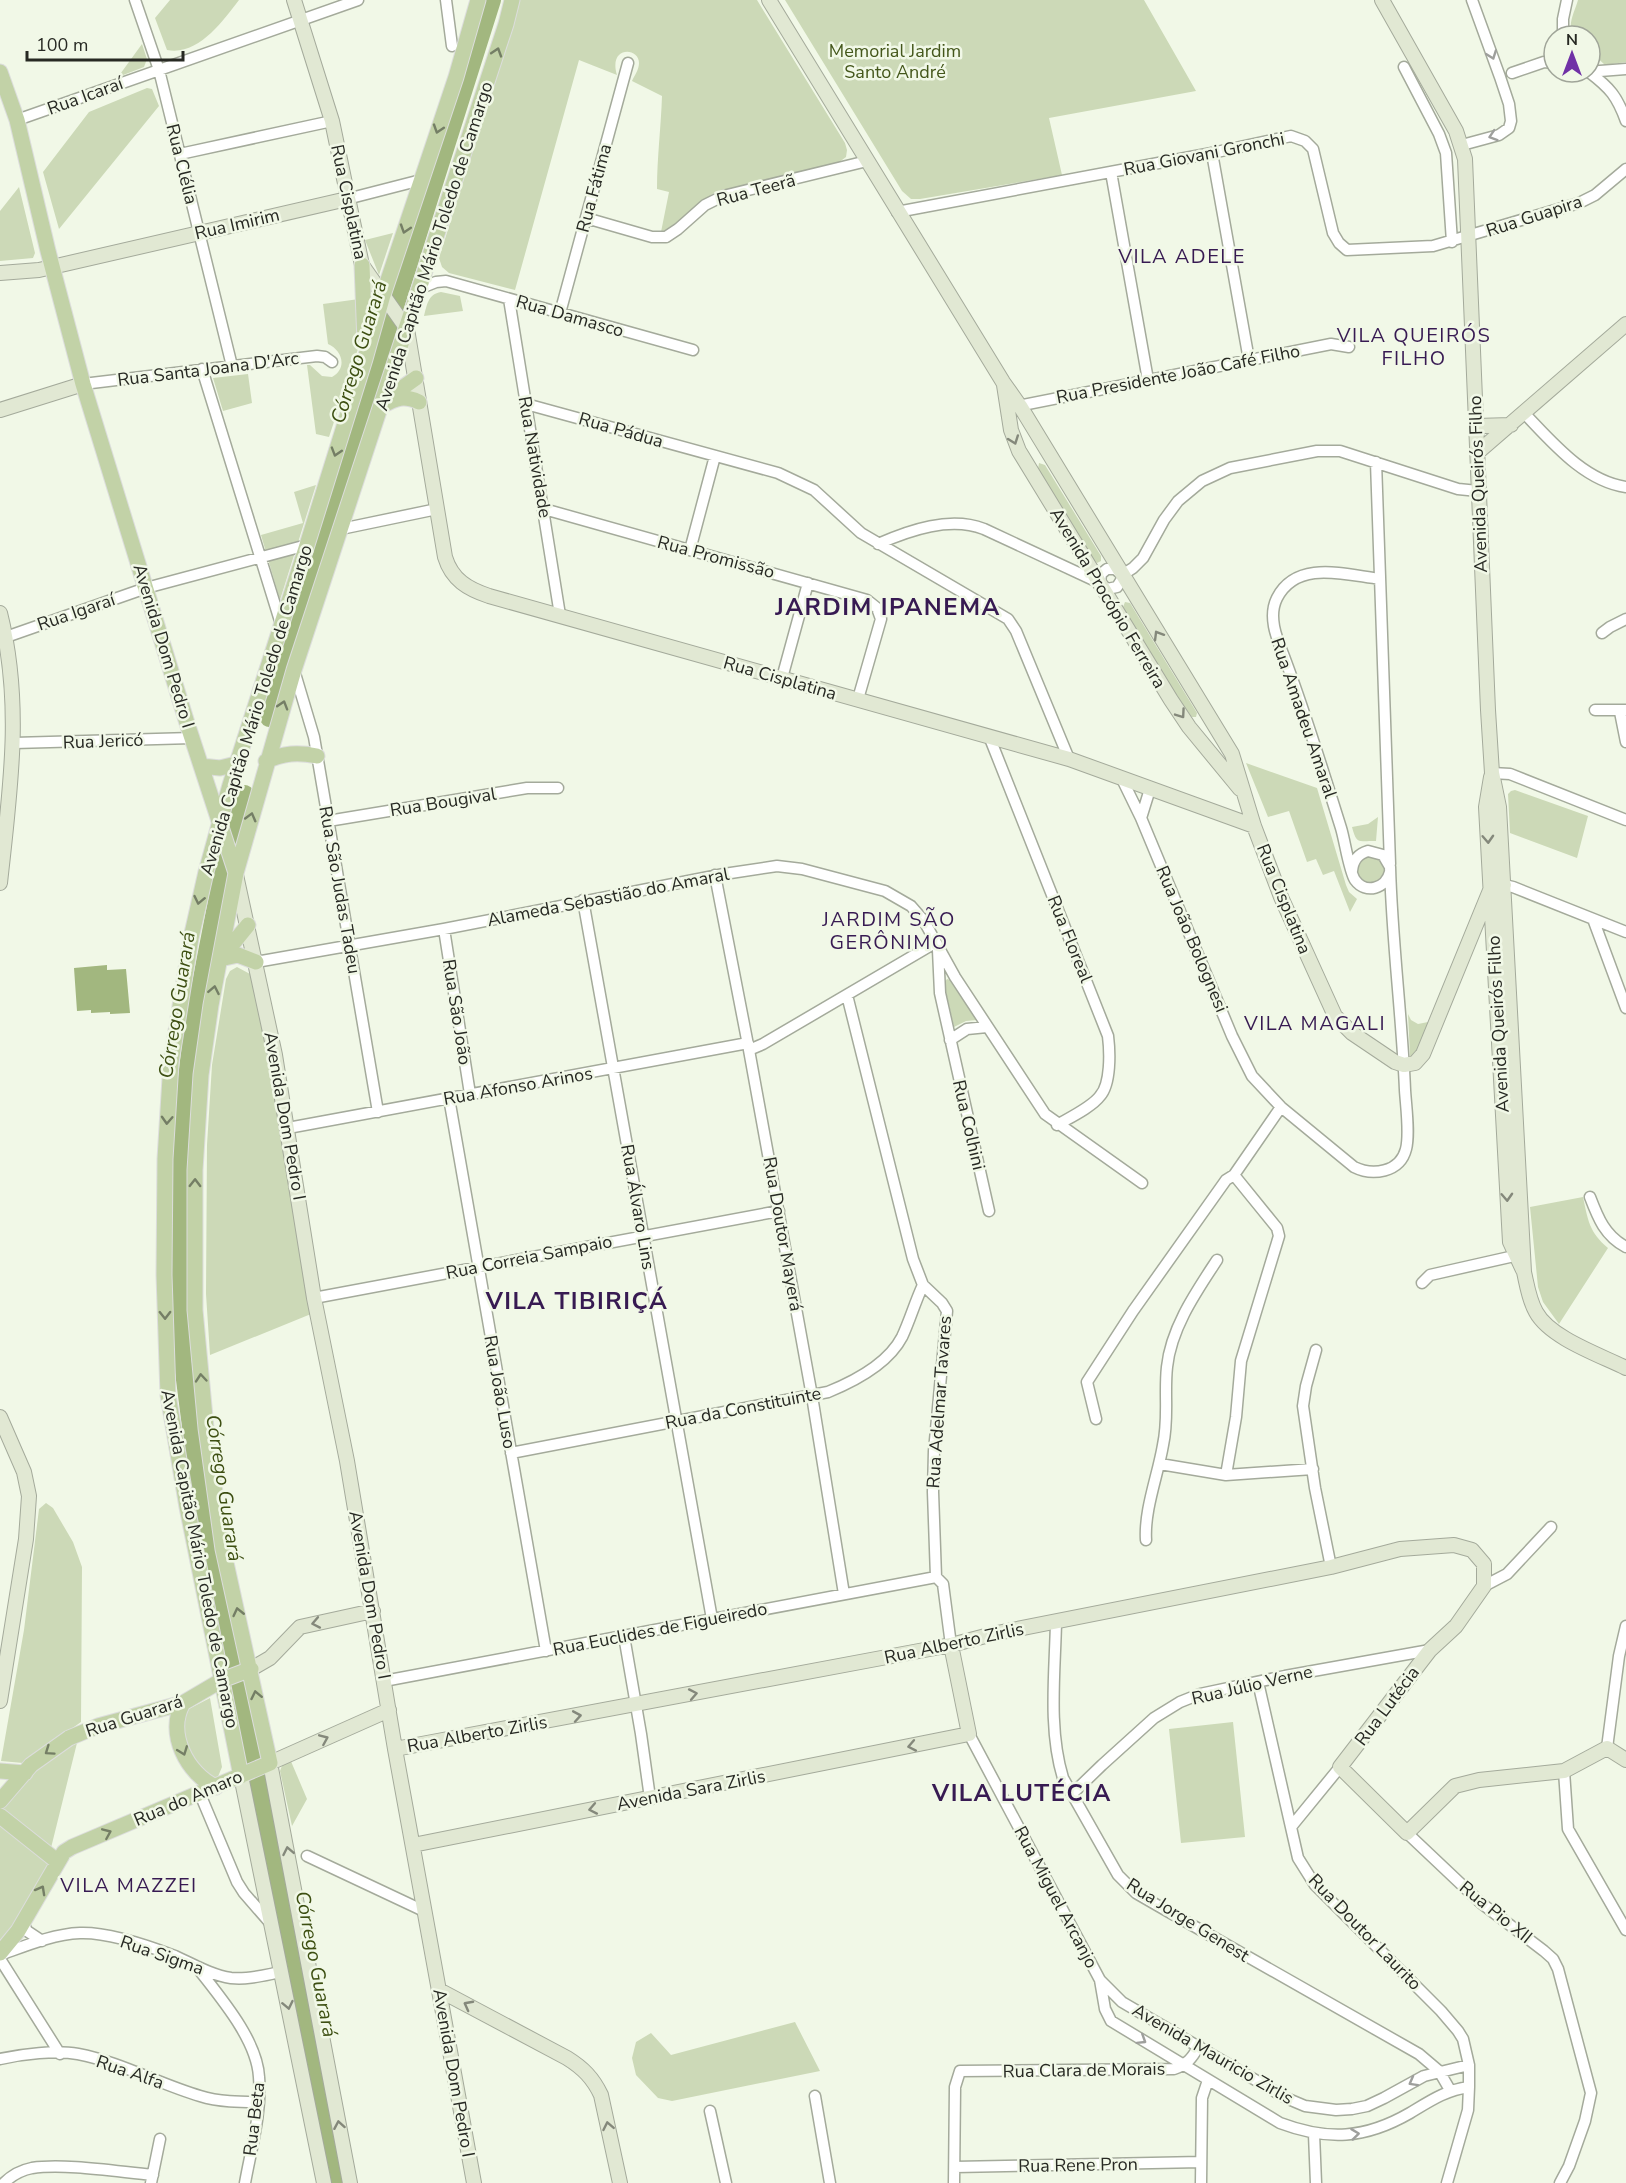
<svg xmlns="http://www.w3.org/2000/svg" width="1626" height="2183" font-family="'Nunito Sans',sans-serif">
<rect width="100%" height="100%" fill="#f1f8e7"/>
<path fill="#ccd9b7" d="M170,0H239C222,22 198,56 167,50L155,18Z
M519,0H757L845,143L847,150L846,157L838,163L714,193C699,202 676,229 661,232L669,192L657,189C657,158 661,127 662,96L632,81C634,76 639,70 639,63C639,47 608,46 617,75L579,60L515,290L449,273L442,267L439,258L510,33Z
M785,0H1144L1196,91L1049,118L1062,175L920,199H911L902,191Z
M1578,0H1626V62L1605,65L1590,51V36H1574C1566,26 1575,11 1578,0Z
M142,44L147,59L144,67L118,77Z
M147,88L152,89L159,106L59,229L43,172L89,112Z
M19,187L35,253L33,258L0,261V211Z
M393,233L379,275L365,240Z
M441,292L460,296L463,311L424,316C427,305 428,294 441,292Z
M359,299L358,349L329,437L316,434L307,365H310L322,376L332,377C348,368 342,350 328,344L323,304Z
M248,374L252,403L223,411L213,378Z
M1039,463L1045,465L1101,556V561L1097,563L1094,560L1038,469Z
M316,485L280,600L261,535L303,523L294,492Z
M1125,602L1130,603L1197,713L1196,717H1192L1176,698L1123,607Z
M1246,763L1317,788L1346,885L1349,892L1357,899L1350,912L1334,871L1323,875L1316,859L1307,862L1289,811L1268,817Z
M1515,790L1588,816L1577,858L1510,833L1508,794L1511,791Z
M1378,817L1376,841C1359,840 1357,846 1352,827L1368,824Z
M1357 870a14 14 0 1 1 28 0a14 14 0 1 1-28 0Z
M237,967L250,974L254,987L291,1185L311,1314L210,1355L206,1294L207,1145L212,1065L226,979L230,971Z
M947,979L950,980L977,1020L966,1021L954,1027L944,983Z
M1408,1014L1411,1020L1418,1024L1428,1022L1416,1054L1412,1056H1410Z
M1583,1197C1588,1220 1589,1232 1608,1248L1559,1324L1543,1302L1538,1287L1530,1207Z
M46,1503L53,1508L73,1542L82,1567L81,1722L23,1763L1,1761L24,1630L39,1509Z
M210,1698L222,1767L217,1779L196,1773L177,1722L183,1712Z
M1233,1722L1245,1837L1181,1843L1169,1729Z
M77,1743L51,1848L0,1809V1806C24,1781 47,1759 77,1743Z
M290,1759L307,1799L292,1826L280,1771L283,1763Z
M0,1824L49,1863L13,1925L0,1940Z
M795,2022L820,2071L672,2101L658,2098L636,2075L632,2058L636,2042L651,2033L671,2055Z"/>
<path fill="#a2b77f" d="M107,965V970L126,969L130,1013L110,1014V1012L91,1013V1010L77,1011L74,968Z"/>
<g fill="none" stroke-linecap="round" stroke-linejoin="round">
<path stroke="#a2b77f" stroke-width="18" d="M269,718L318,565L388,329L492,0
M245,794L226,855L194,1019L180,1137L178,1273L183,1364L202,1512L264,1809L269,1843L338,2183"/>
<defs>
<path id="street" d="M135,0L159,70L232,366
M446,0L452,46
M1563,36V19L1567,0
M1404,67L1439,134L1446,153L1452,242
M1587,72L1626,69
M1589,72C1610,88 1617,96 1626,121
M1512,73L1544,62L1554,63
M17,120L358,0
M1462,145L1499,135L1509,128L1511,121L1509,104L1500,77L1472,0
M1212,153L1249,360
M180,154L332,121
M1111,172L1148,380
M347,199L421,180
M897,212L1212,153L1291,136L1305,141L1313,149L1333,233L1339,243L1347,250L1433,246L1579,203L1595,195L1626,169
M586,218L652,237H666L678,229L705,205L723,196L867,161
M421,288L436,282L446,281L693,350
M509,299L560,615
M560,313L628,63
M202,369L281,624
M83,384L317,356L325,357L332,362
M526,404L778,473L814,490L861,533L1008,619L1016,631L1069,759
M1013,407L1331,344L1349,347
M1524,413C1552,442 1584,481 1626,487
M1376,462L1390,864
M544,509L867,600L877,608L881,619L858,699
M341,529L437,509
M878,544C910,530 950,516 984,529L1100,583L1107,589L1117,587L1122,579V575
M690,550L715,456
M1122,575L1133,568L1143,558L1164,520L1178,501L1202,481L1230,468L1317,451H1340L1458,489L1478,491
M1380,579C1346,575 1297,559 1277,598C1267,618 1278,641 1285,659C1306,715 1323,771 1341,828C1345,841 1349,871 1355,880C1366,895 1386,888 1390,872
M1100,583L1101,574L1107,569H1115L1121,574
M1602,633L1610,627L1626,619
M6,637L146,588L307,545
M294,670L314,737L378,1112
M782,678L808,583
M1595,710H1626
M1620,712L1626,742
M989,736L1108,1036C1110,1052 1111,1084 1100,1096C1092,1107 1069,1118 1057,1125
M14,743L192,738
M1492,773L1510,774L1626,820
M1122,779L1141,818L1232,1036L1252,1076L1281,1107L1354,1167C1372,1176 1400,1173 1406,1149C1410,1134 1406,1107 1405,1090C1402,1016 1392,942 1390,867L1383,855L1368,851C1358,854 1353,860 1352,871
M1141,818L1150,789
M328,821L527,788H558
M715,875L749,1050L812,1396L844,1594
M1504,885L1513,887L1626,932
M583,900L712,1619
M1593,919L1626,1008
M444,929L470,1094
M938,950L940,993L989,1211
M256,962L444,929L724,874L777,866L802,869L885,891L911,906L924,921L955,977L1045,1114L1142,1183
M847,995L913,1259L923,1285L942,1303L947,1311L934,1451L933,1492L936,1577L943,1584L951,1645
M950,1040L967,1029L987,1027
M749,1050L763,1044L935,943
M449,1098L546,1651
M288,1128L748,1043
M1590,1197C1598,1218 1605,1236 1626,1247
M1422,1283L1430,1275L1523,1254
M314,1298L779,1211
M1316,1350L1306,1386L1303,1406L1315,1488L1331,1567
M1096,1419L1087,1382L1133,1311L1226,1180L1234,1175
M511,1453L828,1392C855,1381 888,1364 902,1337C910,1320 915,1302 923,1285
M1160,1464L1226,1475L1313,1469
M1226,1475L1236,1417L1241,1361L1279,1236L1277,1228L1234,1175L1281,1107
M1146,1540C1144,1510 1158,1475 1163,1445C1169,1418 1164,1394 1167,1367C1171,1328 1196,1292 1217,1260
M1484,1586L1507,1574L1551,1527
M1056,1622C1055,1673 1048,1729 1063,1778L1118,1875L1136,1893L1169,1912L1419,2054L1439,2071L1450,2090
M624,1636L641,1734L650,1798
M384,1681L936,1577
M1258,1682L1298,1858L1315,1885L1441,2011L1458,2031L1463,2039L1469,2065V2087L1468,2110L1447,2183
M969,1734L1100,1980L1122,2002L1286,2098L1305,2106L1336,2110L1352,2109L1367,2106L1384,2098L1424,2076L1469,2065
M1607,1748L1619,1656L1626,1626
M1564,1771L1568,1829L1626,1930
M200,1794L237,1882L244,1893L271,1924
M1072,1794L1102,1765L1154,1718L1180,1702L1200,1694L1285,1676L1430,1650
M1291,1827L1340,1767
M1407,1833L1481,1903L1544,1951L1553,1959L1558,1969L1591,2093L1585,2121L1569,2166L1560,2183
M307,1856L424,1911
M23,1923L27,1931L42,1941
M0,1955C25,1946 53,1934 80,1933C108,1932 149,1946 175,1956C193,1964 211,1975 231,1978C248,1980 265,1975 281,1972
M0,1959L60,2054
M196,1966C219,1996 257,2039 259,2077C262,2112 251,2149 245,2183
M1100,1980L1105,2009L1111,2021L1280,2123C1328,2141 1365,2139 1410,2113C1430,2101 1446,2090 1469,2087
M0,2059C22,2054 56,2050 78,2054C120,2062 159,2084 200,2096C219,2102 240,2102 259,2102
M815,2096L830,2183
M710,2111L726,2183
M1314,2134L1316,2183
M955,2167L1201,2162
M4,2183C11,2176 22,2170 32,2168C65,2163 119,2172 153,2175
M151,2183L160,2139
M954,2183L955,2087L960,2071L1174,2069C1188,2064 1192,2058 1199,2046
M1201,2183L1202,2098L1208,2080"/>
<path id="secondary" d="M294,0L332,121L362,265L407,329L445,557C452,580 468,589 489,596L1069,759L1254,826
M769,0L1003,382L1020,406L1232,754L1254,826L1281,897L1335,1016L1352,1033L1395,1062L1404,1065L1415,1063L1423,1054L1491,888L1504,885
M1382,0L1456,131L1465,159L1488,710L1492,773L1499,807L1524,1272C1527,1285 1529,1300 1536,1312C1550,1338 1600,1355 1626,1368
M0,273L39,270L347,199
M1004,385L1011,430L1019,451L1171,700L1189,727L1240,789
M0,410L83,384
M1476,426L1511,425
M1477,453L1626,324
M0,613C23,705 10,790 0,883
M1491,777L1486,807L1510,1242L1523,1270
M236,875L275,1055L314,1298L347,1461L395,1749L474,2183
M0,1417L24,1472L29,1496L26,1539L0,1701
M251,1669L270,1658L300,1627L373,1611
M395,1749L951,1645L997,1633L1331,1567L1400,1549L1454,1545L1472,1550L1484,1564V1586L1456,1626L1430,1650L1340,1767L1407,1833L1455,1786L1479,1780L1564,1771L1607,1748L1626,1760
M241,1776L324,2183
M413,1845L969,1734L951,1645
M439,1990L567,2058C583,2068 593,2078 601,2095L620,2183
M350,2183L270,1763L389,1710"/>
<path id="primary" d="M0,72L17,120L48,251L83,384L187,723L236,873
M362,265L365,343
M388,398L416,378
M382,406C396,398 404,395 419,402
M266,761C284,753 298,752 317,756
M201,766L220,768L236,764
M222,957L248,925
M220,959L238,955L256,962
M183,1703C166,1733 187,1774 216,1787
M0,1771L25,1773
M241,1776L187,1507L168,1395L164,1275L165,1159L171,1062L191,938L206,872L230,785L307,545L365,359L383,295L456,77L478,0
M0,1801L31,1765L69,1738L98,1726L183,1703L222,1680L251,1669
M0,1816L58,1862
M0,1953L18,1931L64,1852L72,1847L270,1763L223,1549L206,1428L195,1310V1170L201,1075L211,1005L236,873L294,670L506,24L512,0"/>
</defs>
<use href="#street" stroke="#a4aa9b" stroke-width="13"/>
<use href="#secondary" stroke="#a4aa9b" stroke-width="16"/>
<use href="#primary" stroke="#dcdddc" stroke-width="17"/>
<use href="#street" stroke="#fff" stroke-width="10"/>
<use href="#secondary" stroke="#e1e8d3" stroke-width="14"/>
<use href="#primary" stroke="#c2d2a7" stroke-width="15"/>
</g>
<defs><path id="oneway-chevron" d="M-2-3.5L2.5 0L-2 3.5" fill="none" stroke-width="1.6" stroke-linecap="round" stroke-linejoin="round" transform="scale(1.5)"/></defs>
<g stroke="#747e65">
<use href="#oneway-chevron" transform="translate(497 52) rotate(-72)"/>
<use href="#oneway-chevron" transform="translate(438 129) rotate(108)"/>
<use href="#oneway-chevron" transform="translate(405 229) rotate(108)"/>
<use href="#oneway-chevron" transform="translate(336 452) rotate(107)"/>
<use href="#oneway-chevron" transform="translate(283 705) rotate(-73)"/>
<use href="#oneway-chevron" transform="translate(251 817) rotate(-75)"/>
<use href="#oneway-chevron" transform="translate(199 900) rotate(102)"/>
<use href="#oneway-chevron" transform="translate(214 990) rotate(-79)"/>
<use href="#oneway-chevron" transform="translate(167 1120) rotate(93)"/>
<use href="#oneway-chevron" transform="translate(195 1183) rotate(-89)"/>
<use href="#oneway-chevron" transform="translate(165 1315) rotate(89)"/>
<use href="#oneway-chevron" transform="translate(201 1378) rotate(-95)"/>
<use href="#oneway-chevron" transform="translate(238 1612) rotate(-103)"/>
<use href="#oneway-chevron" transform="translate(256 1695) rotate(-102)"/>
<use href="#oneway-chevron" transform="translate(49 1751) rotate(145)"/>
<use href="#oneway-chevron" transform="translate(183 1751) rotate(69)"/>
<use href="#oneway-chevron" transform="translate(107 1833) rotate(-23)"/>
<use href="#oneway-chevron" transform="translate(41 1890) rotate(-61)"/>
</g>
<g stroke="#9e9f9c">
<use href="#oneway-chevron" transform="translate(1492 55) rotate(70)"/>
<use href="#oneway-chevron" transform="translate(1493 136) rotate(162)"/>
<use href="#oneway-chevron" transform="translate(1142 2040) rotate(32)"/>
<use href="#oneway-chevron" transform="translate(1413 2082) rotate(151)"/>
<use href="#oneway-chevron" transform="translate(1355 2134) rotate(-7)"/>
</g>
<g stroke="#84887b">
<use href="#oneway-chevron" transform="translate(1014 440) rotate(70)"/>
<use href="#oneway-chevron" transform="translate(1158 635) rotate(-121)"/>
<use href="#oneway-chevron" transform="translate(1181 714) rotate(55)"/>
<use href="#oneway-chevron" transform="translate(1488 839) rotate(87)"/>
<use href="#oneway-chevron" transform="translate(1507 1197) rotate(87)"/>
<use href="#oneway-chevron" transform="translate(316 1623) rotate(169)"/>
<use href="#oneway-chevron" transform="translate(693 1694) rotate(-11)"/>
<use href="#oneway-chevron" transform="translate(577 1716) rotate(-10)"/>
<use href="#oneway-chevron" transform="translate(324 1739) rotate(-23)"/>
<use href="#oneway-chevron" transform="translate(912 1746) rotate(169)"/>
<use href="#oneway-chevron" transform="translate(593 1809) rotate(169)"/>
<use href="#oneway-chevron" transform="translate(288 1851) rotate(-101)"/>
<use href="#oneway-chevron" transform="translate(288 2005) rotate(78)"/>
<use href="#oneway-chevron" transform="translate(468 2005) rotate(-152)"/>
<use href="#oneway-chevron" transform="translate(339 2125) rotate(-100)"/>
<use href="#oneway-chevron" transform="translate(608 2126) rotate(-101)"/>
</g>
<g text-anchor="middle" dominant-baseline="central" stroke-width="5" stroke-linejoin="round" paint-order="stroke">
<g font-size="18" fill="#44571b" stroke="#f1f8e7">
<text x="895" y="51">Memorial Jardim<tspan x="895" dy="21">Santo André</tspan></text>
</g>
<g font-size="18" fill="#272923" stroke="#f1f8e7">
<text transform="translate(85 96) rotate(-20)">Rua Icaraí</text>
<text transform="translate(1204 154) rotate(-11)">Rua Giovani Gronchi</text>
<text transform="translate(182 164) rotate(76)">Rua Clélia</text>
<text transform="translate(594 188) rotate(-75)">Rua Fátima</text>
<text transform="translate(756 190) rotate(-15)">Rua Teerã</text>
<text transform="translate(349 202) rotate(78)">Rua Cisplatina</text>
<text transform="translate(1534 216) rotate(-18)">Rua Guapira</text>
<text transform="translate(237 224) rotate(-13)">Rua Imirim</text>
<text transform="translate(434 246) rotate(-72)">Avenida Capitão Mário Toledo de Camargo</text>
<text transform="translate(570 316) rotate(16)">Rua Damasco</text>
<text transform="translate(208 369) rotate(-7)">Rua Santa Joana D'Arc</text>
<text transform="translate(1178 374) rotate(-11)">Rua Presidente João Café Filho</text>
<text transform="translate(621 430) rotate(16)">Rua Pádua</text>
<text transform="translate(535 457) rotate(80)">Rua Natividade</text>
<text transform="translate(1478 484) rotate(-92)">Avenida Queirós Filho</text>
<text transform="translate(716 557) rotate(15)">Rua Promissão</text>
<text transform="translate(1108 598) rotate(59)">Avenida Procópio Ferreira</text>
<text transform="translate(76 612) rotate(-19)">Rua Igaraí</text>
<text transform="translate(164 646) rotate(73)">Avenida Dom Pedro I</text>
<text transform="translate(780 678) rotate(16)">Rua Cisplatina</text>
<text transform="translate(256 710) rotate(-73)">Avenida Capitão Mário Toledo de Camargo</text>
<text transform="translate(1304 718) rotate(71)">Rua Amadeu Amaral</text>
<text transform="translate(103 741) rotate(-2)">Rua Jericó</text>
<text transform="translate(443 802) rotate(-9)">Rua Bougival</text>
<text transform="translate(340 890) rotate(80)">Rua São Judas Tadeu</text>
<text transform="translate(608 897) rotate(-11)">Alameda Sebastião do Amaral</text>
<text transform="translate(1284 899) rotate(68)">Rua Cisplatina</text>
<text transform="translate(1070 939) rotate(68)">Rua Floreal</text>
<text transform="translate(1192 939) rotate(67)">Rua João Bolognesi</text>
<text transform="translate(457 1012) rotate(81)">Rua São João</text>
<text transform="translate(1498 1024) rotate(-93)">Avenida Queirós Filho</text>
<text transform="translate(518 1086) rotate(-10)">Rua Afonso Arinos</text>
<text transform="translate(285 1116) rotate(80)">Avenida Dom Pedro I</text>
<text transform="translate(969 1125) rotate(77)">Rua Colhini</text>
<text transform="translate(638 1207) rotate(80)">Rua Álvaro Lins</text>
<text transform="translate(783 1234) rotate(80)">Rua Doutor Mayerá</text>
<text transform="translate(529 1257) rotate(-11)">Rua Correia Sampaio</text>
<text transform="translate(500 1392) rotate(80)">Rua João Luso</text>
<text transform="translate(939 1402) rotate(-86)">Rua Adelmar Tavares</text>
<text transform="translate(743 1408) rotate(-11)">Rua da Constituinte</text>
<text transform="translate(200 1559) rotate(79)">Avenida Capitão Mário Toledo de Camargo</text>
<text transform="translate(370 1595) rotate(80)">Avenida Dom Pedro I</text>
<text transform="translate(660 1629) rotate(-11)">Rua Euclides de Figueiredo</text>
<text transform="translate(954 1643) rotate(-12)">Rua Alberto Zirlis</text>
<text transform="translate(1252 1685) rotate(-13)">Rua Júlio Verne</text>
<text transform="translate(1387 1706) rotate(-53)">Rua Lutécia</text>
<text transform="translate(134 1716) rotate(-18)">Rua Guarará</text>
<text transform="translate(477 1734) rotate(-10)">Rua Alberto Zirlis</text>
<text transform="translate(691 1790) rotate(-11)">Avenida Sara Zirlis</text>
<text transform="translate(188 1798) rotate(-23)">Rua do Amaro</text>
<text transform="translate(1056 1897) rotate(62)">Rua Miguel Arcanjo</text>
<text transform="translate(1496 1912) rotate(39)">Rua Pio XII</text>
<text transform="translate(1188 1920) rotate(32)">Rua Jorge Genest</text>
<text transform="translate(1365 1932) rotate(46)">Rua Doutor Laurito</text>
<text transform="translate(162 1955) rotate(19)">Rua Sigma</text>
<text transform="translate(1213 2054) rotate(30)">Avenida Mauricio Zirlis</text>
<text transform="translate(1084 2070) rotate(-1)">Rua Clara de Morais</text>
<text transform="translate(130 2072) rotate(19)">Rua Alfa</text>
<text transform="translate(454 2073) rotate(80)">Avenida Dom Pedro I</text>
<text transform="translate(254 2119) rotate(-83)">Rua Beta</text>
<text transform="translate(1078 2165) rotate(-1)">Rua Rene Pron</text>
</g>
<g font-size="20" letter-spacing="1.5" fill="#371a52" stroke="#f1f8e7">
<text x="1182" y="256">VILA ADELE</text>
<text x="1414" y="335">VILA QUEIRÓS<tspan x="1414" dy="23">FILHO</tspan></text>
<text x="889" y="919">JARDIM SÃO<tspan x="889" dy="23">GERÔNIMO</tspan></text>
<text x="1315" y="1023">VILA MAGALI</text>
<text x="129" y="1885">VILA MAZZEI</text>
</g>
<g font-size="20" font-style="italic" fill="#3d4f12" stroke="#f1f8e7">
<text transform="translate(359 352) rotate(-73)">Córrego Guarará</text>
<text transform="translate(177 1005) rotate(-81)">Córrego Guarará</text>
<text transform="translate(224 1488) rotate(81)">Córrego Guarará</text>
<text transform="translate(316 1964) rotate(79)">Córrego Guarará</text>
</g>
<g font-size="24" font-weight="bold" letter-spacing="1.5" fill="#371a52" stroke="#f1f8e7">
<text x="888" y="607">JARDIM IPANEMA</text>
<text x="577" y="1301">VILA TIBIRIÇÁ</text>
<text x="1022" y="1793">VILA LUTÉCIA</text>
</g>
</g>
<g transform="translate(1572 54)"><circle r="28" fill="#f1f8e7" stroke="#a0a599" stroke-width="1.5"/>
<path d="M0-4.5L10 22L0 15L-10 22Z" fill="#7031a6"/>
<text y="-9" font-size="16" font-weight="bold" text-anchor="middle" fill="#272923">N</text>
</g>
<path d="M27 51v9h156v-9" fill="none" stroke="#272923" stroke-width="3"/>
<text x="36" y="51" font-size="18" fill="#272923" stroke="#f1f8e7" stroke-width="4.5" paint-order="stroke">100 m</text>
</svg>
